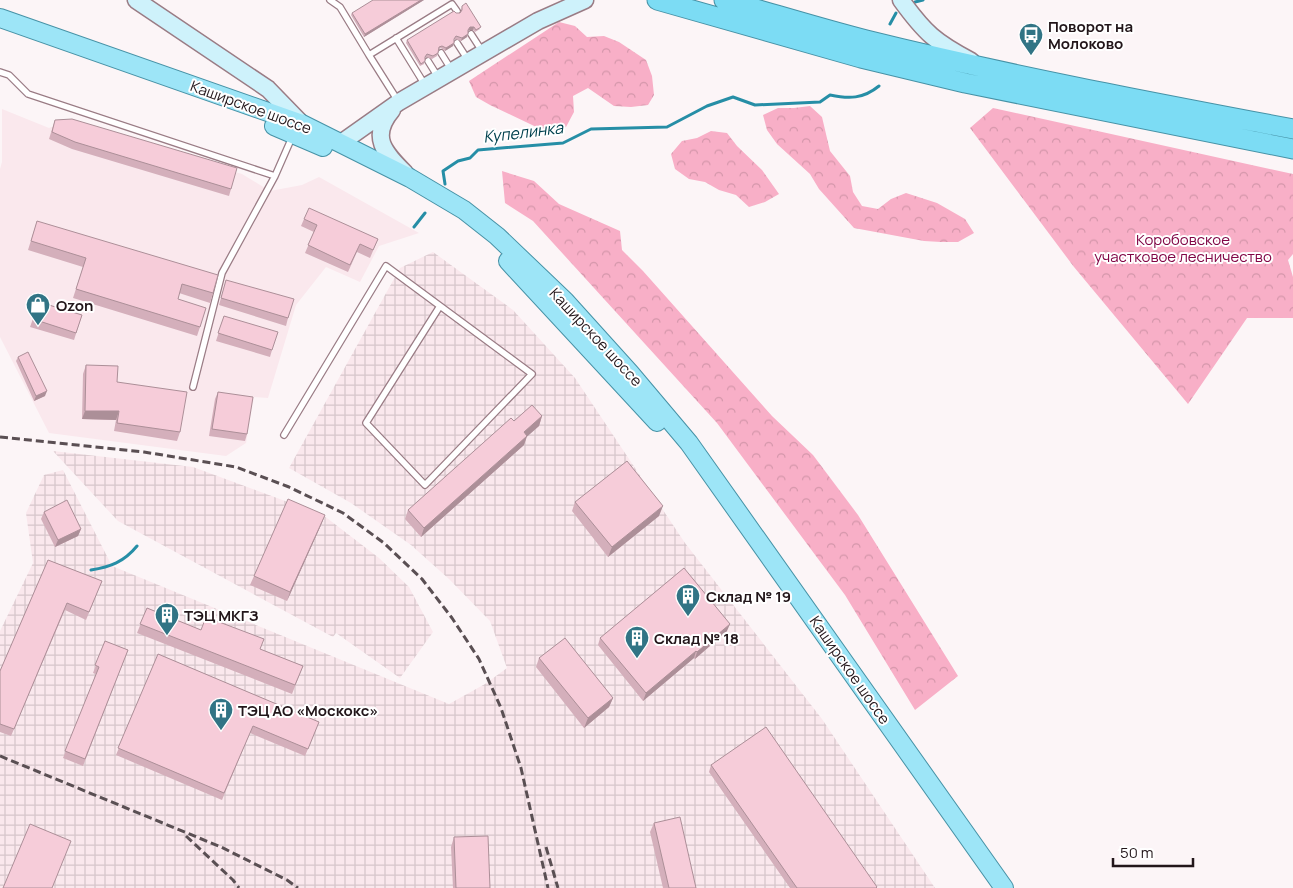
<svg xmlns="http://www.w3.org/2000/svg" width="1293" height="888" font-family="Manrope,sans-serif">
<defs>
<pattern id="industrial-grid" width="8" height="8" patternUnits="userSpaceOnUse" patternTransform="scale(1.25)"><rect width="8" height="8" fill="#fae8ed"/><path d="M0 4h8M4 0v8" fill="none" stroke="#d6c6cb"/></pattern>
<pattern id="forest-crowns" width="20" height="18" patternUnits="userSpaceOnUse" patternTransform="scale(1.25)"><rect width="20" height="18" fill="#f8afc7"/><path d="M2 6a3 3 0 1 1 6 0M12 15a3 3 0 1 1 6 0" fill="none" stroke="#d496aa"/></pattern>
</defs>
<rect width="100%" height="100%" fill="#fcf5f7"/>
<path fill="#fae8ed" d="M2,109L49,128L64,122L242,174L270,191L302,185L319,177L419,233L379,246L360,282L326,267L296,305L268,398L254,397L246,443L226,456L49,433L0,337V169L2,162Z"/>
<path fill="url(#industrial-grid)" d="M433,252L513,310L575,378L685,543L822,719L935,888H0V631L33,563L26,513L44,475L63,470L112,566L449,704L485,684L507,668L490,621L449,579L411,545L351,503L289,468L400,268Z
M53,451L193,467L323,515L379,558L409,587L433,632L400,678L336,633L333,637L118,521Z"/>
<path fill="url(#forest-crowns)" d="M559,22L575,26L587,37L604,36L619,42L646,60L652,76L654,95L648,105L631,107L614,106L588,88L573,96L574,112L566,127L551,134L490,105L476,97L469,81Z
M810,106L822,117L830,151L850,176L853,192L862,206L878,209L891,199L906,193L937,203L965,219L974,233L958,242H941L924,241L854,228L819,189L810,174L777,144L767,130L763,115L778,108H794Z
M993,108L1293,174V254L1288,260L1293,277V318H1247L1188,404L1074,267L970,128Z
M711,131L727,133L737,146L762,170L779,194L765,202L749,207L736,195L719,190L705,182L689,179L675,169L671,154L682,141L697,138Z
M502,171L534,181L559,204L620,231L622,250L643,271L772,416L813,455L858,515L958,676L915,710L845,595L717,423L533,221L505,203Z"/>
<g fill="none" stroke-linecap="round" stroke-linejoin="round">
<path stroke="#268ea6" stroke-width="3" d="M915,2L923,0
M890,24L896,13
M445,184L443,171L458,161L470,158L478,150L563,143L591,129L667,127L707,106L733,97L755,105L820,102L830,95C849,99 863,99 879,86
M414,227L425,213
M91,570C110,567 124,562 137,546"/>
<defs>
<path id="service" d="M330,0L340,7L369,55
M471,34L482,51
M396,38L425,85
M457,43L468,60
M441,53L451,69
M428,61L438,77
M0,72L9,75L28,94L275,176
M398,101L369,55L452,4L457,11
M193,387L222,273L275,176L293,135
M284,435L386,266L532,374L425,485L366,423L440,306"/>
<path id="secondary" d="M136,0L268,89L302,124
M901,0C925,33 935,42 971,61
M392,110C369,137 385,153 405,173
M341,143L399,102L538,21L585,0"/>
<path id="primary" d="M0,18L302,124L410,178L464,210L497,236L565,301L630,373L689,443L1004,888
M274,126L323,147
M508,261L657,422"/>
<path id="trunk" d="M657,0L861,58L965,83L1293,149
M724,0C771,13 819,28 866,40C1007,75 1150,102 1293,129"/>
</defs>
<use href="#service" stroke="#9a7c85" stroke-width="8"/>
<use href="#secondary" stroke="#9a7c85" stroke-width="19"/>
<use href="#primary" stroke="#4792a6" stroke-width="20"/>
<use href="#trunk" stroke="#4792a6" stroke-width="21"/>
<use href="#service" stroke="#fff" stroke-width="5.5"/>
<use href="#secondary" stroke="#cef2fb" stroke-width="16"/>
<use href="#primary" stroke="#9de5f7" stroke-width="18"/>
<use href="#trunk" stroke="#7cdcf4" stroke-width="19"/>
<path stroke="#5a4f53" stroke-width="3" stroke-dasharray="8 4" stroke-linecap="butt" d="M0,437L144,452L236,467L289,487L343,513L384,543L422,579L452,618L479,659L501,708L521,768L548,888
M0,756L221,847L287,880L298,888
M186,836L233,880L239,888
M546,847L558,888"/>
</g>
<path fill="#d4afbb" d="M424,0L364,37L351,15L352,13Z
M462,6L480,29L475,32L473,30H469L468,31V34L467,37L461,41L455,39L454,40L453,46L445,51L441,48L439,49L437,56L432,59L426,57L425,58L424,64L420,66L406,43L407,40L460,13L461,11Z
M55,120L231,189L229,196L72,149L49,139Z
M304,219L378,239L370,258L357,252L348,272L305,253L314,232L301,226Z
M37,221L213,293L210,303L179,293L178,299L200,327L197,336L73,298L83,267L28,250Z
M226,280L288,318L286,326L219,305Z
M39,302L82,315L74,340L30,327Z
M224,316L272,350L270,357L216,341Z
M18,357L45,396L34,401L16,361Z
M86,365L117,382L180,432L177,441L114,431L116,420L82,419L83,374Z
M218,392L247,434L245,441L209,436L215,399Z
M542,416L539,426L527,436L524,445L421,537L405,519L408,510Z
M575,502L659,516L608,557L572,511Z
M44,512L81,529L78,536L55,547L41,519Z
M325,515L321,525L287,601L250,585L254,576Z
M48,560L102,581L86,620L65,610L11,736L0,732V671Z
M147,608L201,630L260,649L303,666L292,694L137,633Z
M727,631L695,659L694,658L643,701L598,645L600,638Z
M105,641L128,650L83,766L63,758L96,674L93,673Z
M158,654L319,722L305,756L250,733L222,800L116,755Z
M539,658L613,698L609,707L584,728L536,667Z
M711,765L877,888H790L709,772Z
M654,823L696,888H663L650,832Z
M454,837L490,888H453L451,847Z"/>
<path fill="#ac8f98" d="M421,0H424L364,37L365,34Z
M470,27H474L473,30H469L467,32Z
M468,34L467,37L461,41L462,38Z
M454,43L453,46L445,51L446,48Z
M47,391L45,396L34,401L36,396Z
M85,411H119L116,420L82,419Z
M542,416L539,426L521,442L524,432Z
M527,436L524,445L421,537L424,528Z
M663,506L659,516L608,557L612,547Z
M325,515L321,525L287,601L290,592Z
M81,529L78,536L55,547L58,540Z
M730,624L727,631L695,659L697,652Z
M696,651L694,658L643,701L646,693Z
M613,698L609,707L584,728L588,718Z"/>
<path fill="#f6ccd9" stroke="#ac8f98" d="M373,0H421L365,34L352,13Z
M466,3L481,27L476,30L474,27H470L468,30V34L462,38L456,36L454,39V43L446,48L442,46L439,47L438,53L433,56L427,54L425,57V61L421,64L407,40L454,11L456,13H460L462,10V6Z
M72,119L237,168L231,189L75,142L52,132L55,120Z
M309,208L378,239L373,250L360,244L350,265L308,245L317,225L304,219Z
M37,221L218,275L213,293L182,284L178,299L206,308L200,327L76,289L86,258L31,241Z
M226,280L294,299L288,318L221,298Z
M39,302L82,315L76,333L33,319Z
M224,316L278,332L272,350L218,333Z
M28,352L47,391L36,396L18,357Z
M86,365L118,366L117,382L187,392L180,432L117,423L119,411H85Z
M218,392L253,397L247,434L212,429Z
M532,405L542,416L524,432L527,436L424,528L408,510L511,418L514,421Z
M627,461L663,506L612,547L575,502Z
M288,499L325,515L290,592L254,576Z
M67,500L81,529L58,540L44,512Z
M48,560L102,581L89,612L67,603L14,729L0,724V671Z
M684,568L730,624L697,652L696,651L646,693L600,638Z
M147,608L201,630L206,617L264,639L260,649L303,666L295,685L140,624Z
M565,638L613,698L588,718L539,658Z
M105,641L128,650L85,759L65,751L99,667L95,665Z
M158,654L319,722L308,749L253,726L224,793L118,748Z
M766,727L877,887L876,888H797L711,765Z
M680,817L696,888H669L654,823Z
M30,824L71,841L52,888H3Z
M488,836L490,888H456L454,837Z"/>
<defs>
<symbol id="bus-pin" viewBox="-11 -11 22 30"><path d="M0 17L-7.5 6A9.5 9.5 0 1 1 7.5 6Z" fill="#317485" stroke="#fff"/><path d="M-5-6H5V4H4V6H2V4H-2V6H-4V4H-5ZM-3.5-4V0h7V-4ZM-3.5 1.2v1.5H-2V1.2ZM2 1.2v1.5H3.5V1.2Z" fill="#fff"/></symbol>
<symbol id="shop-pin" viewBox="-11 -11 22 30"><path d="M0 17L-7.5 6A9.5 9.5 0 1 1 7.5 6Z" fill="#317485" stroke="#fff"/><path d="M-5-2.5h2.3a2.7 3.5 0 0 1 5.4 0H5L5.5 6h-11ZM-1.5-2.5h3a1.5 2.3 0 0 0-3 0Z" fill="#fff"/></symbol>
<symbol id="building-pin" viewBox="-11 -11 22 30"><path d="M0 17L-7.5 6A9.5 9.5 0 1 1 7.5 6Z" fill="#317485" stroke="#fff"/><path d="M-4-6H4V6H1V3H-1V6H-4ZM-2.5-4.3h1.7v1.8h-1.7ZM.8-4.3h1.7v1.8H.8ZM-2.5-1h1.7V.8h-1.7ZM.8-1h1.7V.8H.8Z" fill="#fff"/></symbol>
</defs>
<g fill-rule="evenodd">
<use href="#bus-pin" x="1017" y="21" width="28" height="38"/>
<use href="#shop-pin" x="24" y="291" width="28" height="38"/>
<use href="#building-pin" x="674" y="582" width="28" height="38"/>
<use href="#building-pin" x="153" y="601" width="28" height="38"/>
<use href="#building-pin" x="623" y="624" width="28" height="38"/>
<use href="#building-pin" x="207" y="696" width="28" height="38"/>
</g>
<g text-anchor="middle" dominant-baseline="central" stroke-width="4" stroke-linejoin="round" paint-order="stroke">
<g font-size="15" font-weight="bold" fill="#22161a" stroke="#fff" text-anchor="start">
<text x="1048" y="26">Поворот на<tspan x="1048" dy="17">Молоково</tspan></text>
<text x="56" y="305">Ozon</text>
<text x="706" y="596">Склад № 19</text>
<text x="184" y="615">ТЭЦ МКГЗ</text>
<text x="654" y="638">Склад № 18</text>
<text x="238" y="710">ТЭЦ АО «Москокс»</text>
</g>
<g font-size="15" fill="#22161a" stroke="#fff">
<text transform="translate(251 107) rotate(20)">Каширское шоссе</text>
<text transform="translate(596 337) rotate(47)">Каширское шоссе</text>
<text transform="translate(850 670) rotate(55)">Каширское шоссе</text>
</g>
<g font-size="15" fill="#810646" stroke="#fff">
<text x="1183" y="239">Коробовское<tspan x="1183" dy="17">участковое лесничество</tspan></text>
</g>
<g font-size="16" font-style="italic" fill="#00414e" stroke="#fff">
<text transform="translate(523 132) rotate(-7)">Купелинка</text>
</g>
</g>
<path d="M1113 858v8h80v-8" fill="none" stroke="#22161a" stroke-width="2.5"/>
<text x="1120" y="858" font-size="15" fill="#22161a" stroke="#ffffff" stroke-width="4" paint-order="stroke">50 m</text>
</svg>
